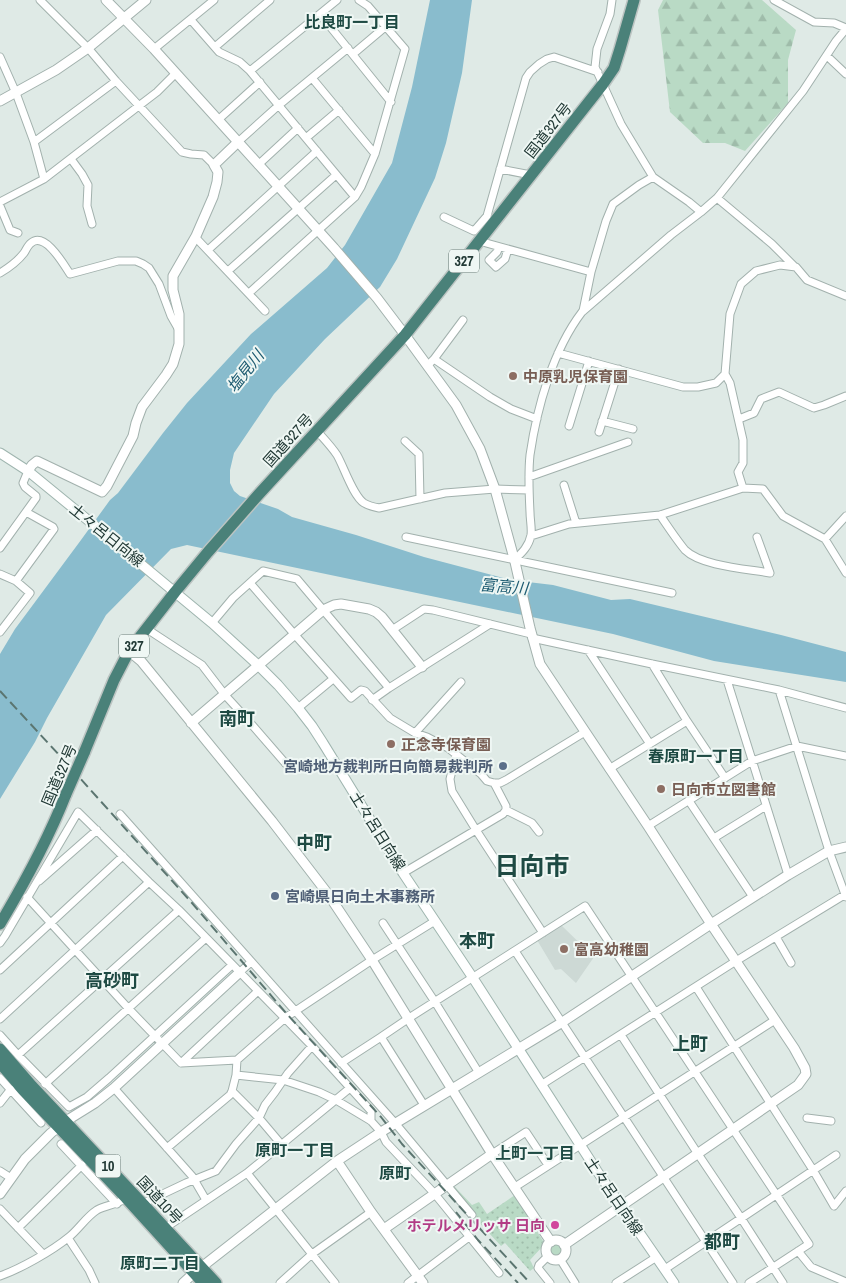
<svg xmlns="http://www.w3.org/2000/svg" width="846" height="1283" font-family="'Archivo Narrow','Noto Sans JP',sans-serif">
<defs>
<pattern id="forest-firs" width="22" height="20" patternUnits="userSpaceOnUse" patternTransform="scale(1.25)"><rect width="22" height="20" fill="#b9dac5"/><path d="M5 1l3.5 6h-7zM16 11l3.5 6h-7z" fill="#9fbcaa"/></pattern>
<pattern id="park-dots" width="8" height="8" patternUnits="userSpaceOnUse" patternTransform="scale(1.25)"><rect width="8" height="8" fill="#b9dac5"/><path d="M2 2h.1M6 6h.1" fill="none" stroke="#9fbcaa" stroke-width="1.8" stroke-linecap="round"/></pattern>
</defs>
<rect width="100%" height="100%" fill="#dfeae6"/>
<path fill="#cdd9d5" d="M561,925L594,957L576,983L561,969L555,970L537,940Z"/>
<path fill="#b9dac5" d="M550.5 1250a5.5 5.5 0 1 1 11 0a5.5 5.5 0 1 1-11 0Z"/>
<path fill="url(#forest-firs)" d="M663,0H762L796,30L788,60V103L745,151L725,143H703L670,112L658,10Z"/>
<path fill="url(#park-dots)" d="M455,1187L472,1205L479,1202L487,1214L515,1195L543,1241L542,1247L530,1260L534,1268L530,1271L505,1243L501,1246L475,1218L476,1217L453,1189Z"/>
<path fill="#89bccd" d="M430,0H472L462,73L446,143L435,178L397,259L380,287L325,339L274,394L234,453L230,470V483L234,491L240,496L278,509L292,517L356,535L424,557L511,580L553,585L611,600L630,599L781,635L846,652V682L714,661L613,634L187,545L171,549L106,615L47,718L35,742L0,799V654L15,629L81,540L110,500L118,493L163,433L187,403L251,334L327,268L345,245L392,163L412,87Z"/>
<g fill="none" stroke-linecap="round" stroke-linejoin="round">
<defs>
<path id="minor" d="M40,0L88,48L116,81L182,152L191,154L204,155L214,165
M612,0L610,14L597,49L595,67L621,124L653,177L689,202L701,212
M774,0L814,22L834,23L846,28
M320,14L391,102
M191,20L219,52L240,62L250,71L355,197
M215,47L270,0
M154,49L214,0
M353,54L385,27
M827,56L846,74
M0,57L16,93L34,142L44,179
M250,71L337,0
M312,78L375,154
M218,120L260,82
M306,138L339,110
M34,142L116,81
M238,142L279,105L348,48
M71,159L82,174L88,185L87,206L92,224
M258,165L298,128
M500,169L531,175
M717,198L772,244L795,267
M0,202L44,179L140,105L157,92L176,73
M0,206L10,230L18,233
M444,217L474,231L487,216L526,78L530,72L539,64L547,59L554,57L598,72
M195,238H196L265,311
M479,241L591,272
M499,247L497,252L489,260L496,267L505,259L508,249
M208,250L317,151
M228,271L336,175
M0,273C10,267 17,262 24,253C26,250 28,245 31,243C45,231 64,265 70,274L118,261H136L143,264L149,268L159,284L171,316L179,330
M249,293L355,197L361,187L375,154L405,49L368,6L359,0
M583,311L591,272L606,221L613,204L639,185L653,177
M558,353L683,387H698L716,383L725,374
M434,359L463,320
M428,365L434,359L490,397L511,409L537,419
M739,419L754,413L761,399L779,392L814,408L824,405L846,396
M602,421L633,429
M569,426L589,361
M317,431C324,439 331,446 337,455C344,467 353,496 364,503C369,506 374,507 379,508L445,493L495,489L529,490
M599,432L619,369
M405,441L419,454L420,499
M529,477L628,442
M564,485L576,523
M743,488L738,472L743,463V440L730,383L725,374L730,314L741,284L756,271L780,265L796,267L807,280L846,296
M660,515C668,527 676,539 685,550C701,566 748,569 770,573L757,537
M531,536L569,524L660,515L743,488L763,489L783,516L825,539L846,573
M406,537C495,556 583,574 672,593
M825,539L846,516
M0,548L36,498V496L25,487L23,483L28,471
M514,560C522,553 529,546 531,535C532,528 530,520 530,512C529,493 528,474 530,455C537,407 553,350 582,312L671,235L701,212L717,198L803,91L836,41L846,29
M0,574L16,581L30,593L0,632
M16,581L54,529L53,527L26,512
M250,583L295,635L351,698L361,690L365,691L390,718L415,733L427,737L448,748L481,774L487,781L494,783H500L506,780L585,732
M212,623L233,598L263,571L297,579L389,688
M147,629L202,665L225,695L246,718L286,764
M392,630L424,609L433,610L531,634
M532,638L652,664L779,690L846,708
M588,650L650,744
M652,664L687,721L725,778
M727,680L788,875
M779,690L829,851L846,897
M372,700L389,688L490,624
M298,708L333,679
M415,733L461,682
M456,755L450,779L452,791L476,830L543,933
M609,769L687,721
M689,801L753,897
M506,810L532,823L539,832
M120,814L395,1123L472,1215
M648,826L752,761L797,746L846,756
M714,838L766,806
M403,873L503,814L506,810V806L494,783
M39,881L97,830
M27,897L128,1008L181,1063L237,1060L285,1018L372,960L435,921
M383,923L435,1002L479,1073
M776,937L791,963
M0,943L5,936L78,812L149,882L179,910L312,1046L288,1073L275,1092L265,1105L259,1118L236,1144L216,1171L186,1183L148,1201L144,1205
M515,951L733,1283
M0,970L123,856
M240,972L251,962
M696,987L813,1170L834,1206L846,1191
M0,1019L149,882
M0,1035L18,1055L69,1107L87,1097L109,1078L232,965
M621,1035L698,1154L741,1218L783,1283
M312,1046L371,1111V1121
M18,1055L179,910
M181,1063L258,991
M341,1063L381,1037
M236,1075L237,1060
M0,1078L41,1123
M45,1084L206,938
M541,1085L736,961L846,894
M114,1088L192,1176L206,1200
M232,1091L259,1118L281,1144
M0,1103L11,1089
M424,1105L381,1037L409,1018L585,906L809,1244L749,1283
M807,1118L831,1121
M61,1144L117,1204
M167,1148L230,1095L232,1091L236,1075L283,1080L319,1092L336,1100L371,1121L381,1132L386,1142L434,1193L499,1273
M492,1154L526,1132L548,1165
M0,1171L11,1178
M247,1173L335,1283
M515,1187L775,1020
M0,1209L43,1254
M18,1228L82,1165
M165,1228L247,1173L350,1088
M68,1238L89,1270L95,1283
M798,1251L811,1267L846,1282
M548,1256L539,1265L538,1268L550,1283
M560,1259L575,1283
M665,1269L836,1155
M0,1276C20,1269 52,1251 69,1237C79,1229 86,1217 97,1210C106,1205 117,1205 126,1198
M280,1283L312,1254L371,1212
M408,1283L469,1237
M616,1283L655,1258"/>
<path id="tertiary" d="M106,0L154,49L334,248L377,298L405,335L456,405L480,449L495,489L515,562L530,628L540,664L648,826L711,924L794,1048L805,1068L806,1074L798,1085L564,1245
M0,101L56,70L88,48L146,0
M28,471L32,465L37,461L102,492L107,486L133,436L136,423L142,407L166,375L173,364L179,344V314L173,290V276L196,236L213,197L217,182L218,172L214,165L238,142
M129,651L141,661L272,821L328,894L372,960L492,1154L551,1242
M191,723L323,610L334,605L341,604L369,609L376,612L382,617L422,667
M337,1161L371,1212L423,1283
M0,1194L25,1159L51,1133L66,1121L95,1103L114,1088L240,972
M384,1229L492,1154
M546 1250a10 10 0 1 1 20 0a10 10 0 1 1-20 0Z
M183,1283L194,1273L337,1161L381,1132L561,1023L711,924L788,875L829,851L846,847"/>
<path id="secondary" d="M0,453L28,471L89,521L212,623L259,666L278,685L298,708L312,726L323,743L403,873L473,978L597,1171L674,1283"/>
<path id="trunk" d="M84,753L114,680L129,651L175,592L208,552L259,494L405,335L603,84L614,68L620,49L634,0
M0,924C25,882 48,840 66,794
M0,1049L32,1086L144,1205L216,1283
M0,1063L23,1090L126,1198L203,1283"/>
</defs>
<use href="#minor" stroke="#a2b1ad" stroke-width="9"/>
<use href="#tertiary" stroke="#a2b1ad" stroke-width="11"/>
<use href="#secondary" stroke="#9fb5af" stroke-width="11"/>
<use href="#trunk" stroke="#bcc4c2" stroke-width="14"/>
<use href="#minor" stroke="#fff" stroke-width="7"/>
<use href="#tertiary" stroke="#fff" stroke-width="9"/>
<use href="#secondary" stroke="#fff" stroke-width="9"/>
<use href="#trunk" stroke="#4a8179" stroke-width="11"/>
<path stroke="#5b7570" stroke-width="2" stroke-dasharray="10 5" stroke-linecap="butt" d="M0,691L61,757L192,903L286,1013L381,1117L402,1144L530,1283
M456,1212L478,1240L518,1283"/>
<defs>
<path id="trunk-bridge" d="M66,794L84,753"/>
</defs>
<use href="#trunk-bridge" stroke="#bcc4c2" stroke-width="14" stroke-linecap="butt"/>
<use href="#trunk-bridge" stroke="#4a8179" stroke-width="11"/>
</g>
<g fill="#8d6e63" stroke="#eff7f4" stroke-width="2">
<circle cx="513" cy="376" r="5"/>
<circle cx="391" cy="744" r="5"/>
<circle cx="661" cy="789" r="5"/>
<circle cx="564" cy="949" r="5"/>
</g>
<g fill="#5c6f8a" stroke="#eff7f4" stroke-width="2">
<circle cx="503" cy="766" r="5"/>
<circle cx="275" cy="896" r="5"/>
</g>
<circle fill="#d1479c" stroke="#eff7f4" stroke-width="2" cx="555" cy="1225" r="5"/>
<g text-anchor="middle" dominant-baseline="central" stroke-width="4" stroke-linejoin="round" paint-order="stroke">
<g fill="#eff7f4" stroke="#5f726e" stroke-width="1">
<rect x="449" y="249.5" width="30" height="23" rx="4"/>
<rect x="119" y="634.5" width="30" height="23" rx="4"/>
<rect x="95.5" y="1154.5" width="25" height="23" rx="4"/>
</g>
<g font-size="14" font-weight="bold" fill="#213935">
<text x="464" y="261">327</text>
<text x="134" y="646">327</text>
<text x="108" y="1166">10</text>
</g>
<g font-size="15" fill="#213935" stroke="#eff7f4">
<text transform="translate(548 130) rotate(-52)">国道327号</text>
<text transform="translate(288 440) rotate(-48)">国道327号</text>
<text transform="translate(107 535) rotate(39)">土々呂日向線</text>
<text transform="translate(59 775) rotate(-67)">国道327号</text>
<text transform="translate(378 831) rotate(58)">土々呂日向線</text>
<text transform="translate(614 1196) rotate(56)">土々呂日向線</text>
<text transform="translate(160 1200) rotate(47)">国道10号</text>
</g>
<g font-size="15" font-weight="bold" fill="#785e54" stroke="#eff7f4" text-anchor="start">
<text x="523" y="376">中原乳児保育園</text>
<text x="401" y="744">正念寺保育園</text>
<text x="671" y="789">日向市立図書館</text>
<text x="574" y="949">富高幼稚園</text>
</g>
<g font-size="15" font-weight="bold" fill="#4e5e75" stroke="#eff7f4" text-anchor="end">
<text x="493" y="766">宮崎地方裁判所日向簡易裁判所</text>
<text x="285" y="896" text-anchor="start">宮崎県日向土木事務所</text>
</g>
<g font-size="15" font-weight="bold" fill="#b23c85" stroke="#eff7f4" text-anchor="end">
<text x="545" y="1225">ホテルメリッサ 日向</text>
</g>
<g font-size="16" font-weight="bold" fill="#1e4a43" stroke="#eff7f4">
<text x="352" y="22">比良町一丁目</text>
<text x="696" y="756">春原町一丁目</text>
<text x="295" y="1150">原町一丁目</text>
<text x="535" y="1153">上町一丁目</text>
<text x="395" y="1173">原町</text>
<text x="160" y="1263">原町二丁目</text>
</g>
<g font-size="16" font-style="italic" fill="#1e5c72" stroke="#eff7f4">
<text transform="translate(245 371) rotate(-52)">塩見川</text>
<text transform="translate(504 586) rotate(5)">富高川</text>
</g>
<g font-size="18" font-weight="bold" fill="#1e4a43" stroke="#eff7f4">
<text x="237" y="718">南町</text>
<text x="314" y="842">中町</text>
<text x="477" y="940">本町</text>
<text x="112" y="980">高砂町</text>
<text x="690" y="1043">上町</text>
<text x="722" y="1241">都町</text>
</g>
<g font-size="25" font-weight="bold" fill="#1e4a43" stroke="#eff7f4">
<text x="532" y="866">日向市</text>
</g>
</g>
</svg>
